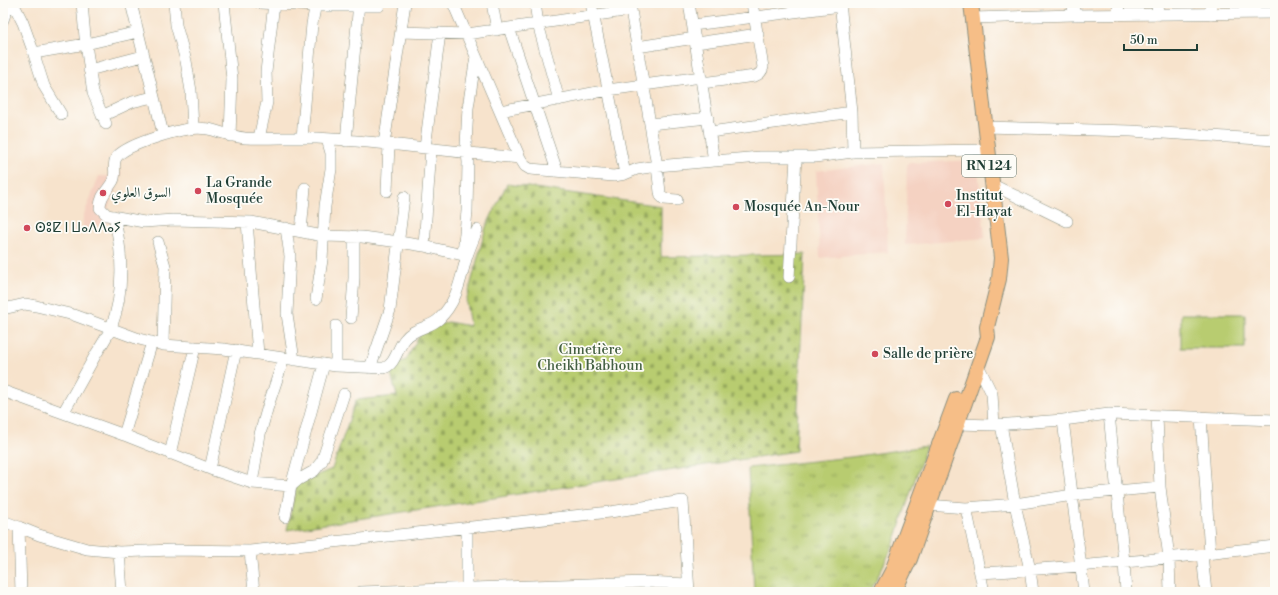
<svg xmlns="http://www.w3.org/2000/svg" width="1278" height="595" font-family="'Libre Bodoni',Amiri,'Noto Sans Tifinagh',serif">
<defs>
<pattern id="cemetery-stones" width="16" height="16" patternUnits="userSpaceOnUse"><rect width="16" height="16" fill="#b8cc70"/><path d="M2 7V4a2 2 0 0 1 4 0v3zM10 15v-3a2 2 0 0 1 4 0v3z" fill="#95a75d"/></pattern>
<pattern id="park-tufts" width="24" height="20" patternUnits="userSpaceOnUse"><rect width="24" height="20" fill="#b8cc70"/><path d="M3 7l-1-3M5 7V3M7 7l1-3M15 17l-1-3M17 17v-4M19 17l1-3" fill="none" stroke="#95a75d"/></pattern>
</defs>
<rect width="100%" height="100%" fill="#fdfcf7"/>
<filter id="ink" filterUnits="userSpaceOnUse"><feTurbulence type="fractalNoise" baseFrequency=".025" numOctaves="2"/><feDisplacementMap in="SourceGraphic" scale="8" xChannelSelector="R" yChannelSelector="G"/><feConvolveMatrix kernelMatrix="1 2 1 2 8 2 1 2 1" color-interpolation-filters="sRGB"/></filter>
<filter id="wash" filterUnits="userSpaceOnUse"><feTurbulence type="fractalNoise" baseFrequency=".012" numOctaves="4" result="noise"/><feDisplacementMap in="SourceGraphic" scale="16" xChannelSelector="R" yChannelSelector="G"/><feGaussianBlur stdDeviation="0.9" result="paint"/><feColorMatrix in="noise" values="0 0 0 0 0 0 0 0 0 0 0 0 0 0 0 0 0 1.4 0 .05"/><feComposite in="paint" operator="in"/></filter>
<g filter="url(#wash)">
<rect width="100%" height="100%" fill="#f7e3cc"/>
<path fill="#f5d2c2" d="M977,160L985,238L905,245L907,163Z
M884,163L888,252L820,258L816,171Z
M122,172L107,211L113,220L82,233L83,217L99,176H113Z"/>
<path fill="url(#cemetery-stones)" stroke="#6c8452" d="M507,184L661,206V257L805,254L796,451L287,530L297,483L332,469L356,400L397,396L389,367L406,360L422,331L448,322L470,326L466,302L486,227Z"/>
<path fill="url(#park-tufts)" stroke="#6c8452" d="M926,446L893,546L870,592H754L748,468L851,457Z"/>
<path fill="#b8cc70" stroke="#6c8452" d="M1181,314H1245V348H1181Z"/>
</g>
<g filter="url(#ink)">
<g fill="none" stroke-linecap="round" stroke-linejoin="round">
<defs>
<path id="minor" d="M13,3L23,23L32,48L44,86L61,114
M82,3L85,37L93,93L106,124
M131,3L163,134
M174,3L176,25L186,61L191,91L193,128
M224,3L232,79L230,136
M260,3L315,6H379
M453,3L520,158L525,166L530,169L614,176L625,174L637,169L657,166L760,157H815L853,152L987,150
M492,3L497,30
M535,3L538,24L559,100
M591,3L625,174
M689,3L714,161
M840,3L852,112L853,152
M1073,3L1074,15
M1118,3L1119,15
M1157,3L1158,15
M1211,3V14
M630,4L657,166L660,192L661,196L664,199L677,200
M973,18L1074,15L1275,13
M3,20L9,3
M693,25L841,6
M509,28L557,171
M401,32L467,34L631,10
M696,43L758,34
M637,47L695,38
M34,53L86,44L138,32
M89,70L143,56
M702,83L755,76C760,74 762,72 763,67L752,3
M500,111L608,90L701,77
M102,116L132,102L153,97
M650,124L708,118
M985,127L1131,131L1275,140
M710,132L852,112
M259,138L267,102L266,72L274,3
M302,138L312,24L316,3
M346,141L359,3
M384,144L405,3
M425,148L440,33
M991,184L1067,221
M387,191L389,145
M247,222L258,354
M286,228L290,256L287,314L294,360
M301,231L305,188
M158,242L165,266L163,345
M424,246L431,149
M463,254L467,211L468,162L466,145L468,108L476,56
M467,256L424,246L399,242L362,237L323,236L251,222L173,220L144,222L107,215L100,208C100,196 107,191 113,181C117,174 112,165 116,158C124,145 174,131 189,129C211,125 223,136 245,138C269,139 293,137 317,138C385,142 452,152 520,158
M789,277L796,157
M316,299L322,260L325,206L331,169V153L327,139
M3,309L25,304L36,306L74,315L139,339L163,345L224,349L336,366L384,368C396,364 397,348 405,339C413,328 430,328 439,319C458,301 460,279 467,256C470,247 474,238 477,230
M351,318L354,278V236
M978,365L992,394L994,425
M336,366V326
M370,368L390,310L404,197
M3,391L124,435L210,469L252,483L291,486L324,364
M63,413C74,394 85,374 96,354C101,346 107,337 111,328C125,291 123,254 114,216
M1109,414L1124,562L1126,592
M1157,416L1160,487L1169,558L1170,592
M1201,417L1210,554
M1063,420L1084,592
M957,424L994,425L1063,420L1109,414L1275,420
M1001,424L1015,504L1030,570L1033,592
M124,435L152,342
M170,454L195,347
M210,469L236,350
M252,483L260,434L268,406L284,358
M922,507L928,505L966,508L1015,504L1073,495L1160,487
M966,508L984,592
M285,517L291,486L298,480L314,471L322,461L344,394
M3,521L19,527L21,592
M19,527L39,535L87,549L119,552L172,550L250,551L610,512L683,501L689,592
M250,551L254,592
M119,552L122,592
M1202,555L1206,592
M980,573C1079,567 1177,558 1275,546
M467,588V528
M361,592L646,582L688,584"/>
<path id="major" d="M881,592L892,571L956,399
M894,592L910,559L988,337L987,327L999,279L1001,258L971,3"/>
</defs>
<use href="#minor" stroke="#8b9080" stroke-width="12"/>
<use href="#major" stroke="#8b9080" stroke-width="16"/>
<use href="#minor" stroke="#fff" stroke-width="11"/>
<use href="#major" stroke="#f6be87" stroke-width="14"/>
</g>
</g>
<g fill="#d1495b" stroke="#fdfcf7" stroke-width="1.5">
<circle cx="198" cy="191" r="4"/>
<circle cx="103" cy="193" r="4"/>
<circle cx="948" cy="204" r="4"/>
<circle cx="736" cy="207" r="4"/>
<circle cx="27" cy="228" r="4"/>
<circle cx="875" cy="354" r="4"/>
</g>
<g text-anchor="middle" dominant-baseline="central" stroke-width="3.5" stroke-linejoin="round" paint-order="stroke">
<rect fill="#fdfcf7" stroke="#62766e" stroke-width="1" x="962" y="155" width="54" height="22" rx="3"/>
<g font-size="13" font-weight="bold" fill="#1f3d34">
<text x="989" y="166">RN 124</text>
</g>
<g font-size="14" fill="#1f3d34" stroke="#fdfcf7" text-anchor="start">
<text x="206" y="183">La Grande<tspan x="206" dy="16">Mosquée</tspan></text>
<text x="111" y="193">السوق العلوي</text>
<text x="956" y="196">Institut<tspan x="956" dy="16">El-Hayat</tspan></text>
<text x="744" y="207">Mosquée An-Nour</text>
<text x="35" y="228">ⵙⵓⵇ ⵏ ⵡⴰⴷⴷⴰⵢ</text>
<text x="883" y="354">Salle de prière</text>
</g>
<g font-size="14" fill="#456143" stroke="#fdfcf7">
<text x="590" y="350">Cimetière<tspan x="590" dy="16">Cheikh Babhoun</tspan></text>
</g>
</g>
<rect width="1278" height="595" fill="none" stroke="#fdfcf7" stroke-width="16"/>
<path d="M1124 44v6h73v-6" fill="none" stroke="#1f3d34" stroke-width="2"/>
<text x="1130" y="44" font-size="12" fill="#1f3d34" stroke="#fdfcf7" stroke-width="3" paint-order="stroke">50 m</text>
</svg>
